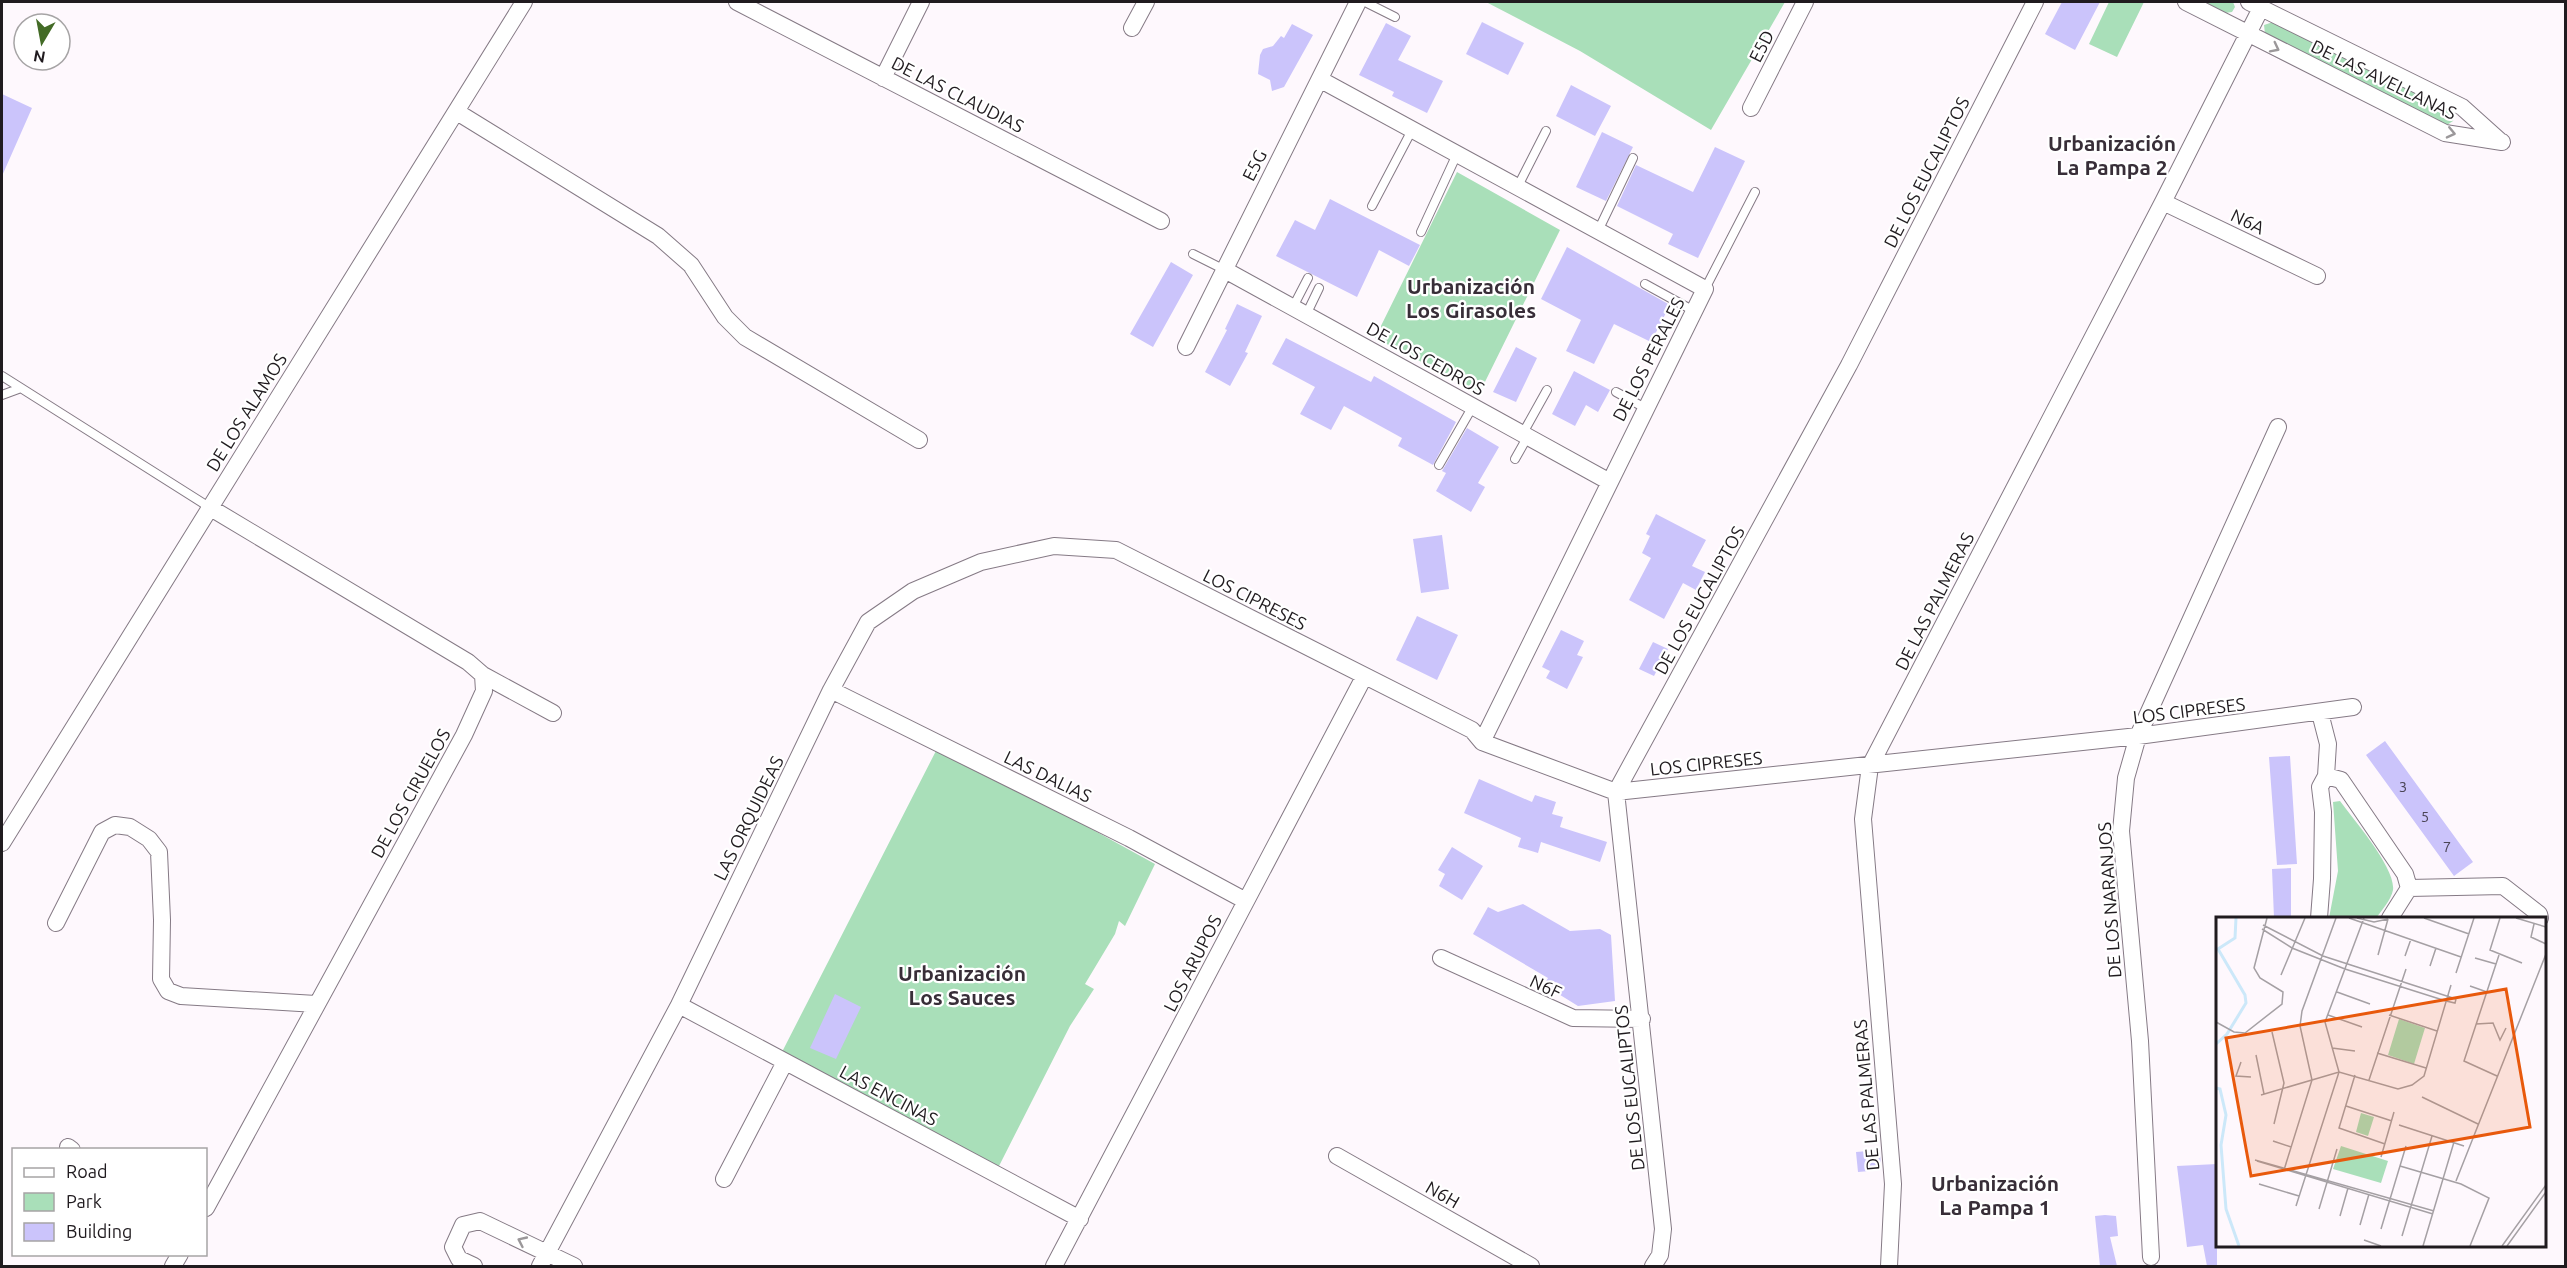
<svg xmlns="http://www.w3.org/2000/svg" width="2567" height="1268" font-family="Ubuntu,sans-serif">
<rect width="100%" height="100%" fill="#fef8fd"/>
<path fill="#a9dfb9" d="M1486,2H1785L1711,130L1580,51Z
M2109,2H2144L2117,57L2089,44Z
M2202,2H2233L2235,7L2232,12L2225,13Z
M2273,22L2450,110L2454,117L2453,121L2447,125L2265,34L2264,25Z
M1457,172L1560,230L1480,392L1375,338Z
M939,745L1155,864L1125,926L1119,921L1115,934L1085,984L1094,989L1070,1026L998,1168L782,1052Z
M2340,801C2353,819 2396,868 2393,890C2391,900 2382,910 2376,918H2329L2338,871L2333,802Z"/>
<path fill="#cbc4fb" d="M2062,2H2100L2075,50L2045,34Z
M1482,22L1524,43L1508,75L1466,54Z
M1386,23L1411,36L1398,60L1443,81L1427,113L1392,96L1394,92L1359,75Z
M1292,24L1313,35L1284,87L1272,91L1270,80L1258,74L1260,55L1263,49L1273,46L1281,36L1284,38Z
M1571,85L1611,106L1595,136L1556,116Z
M2,94L32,108L2,176Z
M1602,132L1633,147L1606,201L1576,187Z
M1715,147L1745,161L1698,258L1668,244L1673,234L1617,206L1636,165L1693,192Z
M1330,199L1420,245L1409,266L1379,250L1357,297L1276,256L1295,220L1315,230Z
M1567,247L1670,305L1651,342L1614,324L1594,364L1566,351L1581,320L1541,299Z
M1171,262L1193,275L1153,347L1130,334Z
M1237,304L1262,316L1245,352L1248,353L1230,386L1205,372L1227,330L1225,329Z
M1286,338L1371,382L1374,376L1456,422L1433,465L1398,446L1402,438L1344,406L1331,430L1300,414L1315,387L1272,364Z
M1516,347L1537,358L1516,402L1493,392Z
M1574,371L1610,390L1598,412L1586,405L1575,426L1552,414Z
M1467,428L1499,447L1478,483L1485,487L1471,512L1436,491L1446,473L1442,471Z
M1656,514L1706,540L1692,566L1705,572L1696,590L1683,583L1664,619L1629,600L1651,558L1642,553L1650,536L1646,534Z
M1442,535L1449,589L1421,593L1413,539Z
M1417,616L1458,635L1437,680L1396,660Z
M1561,630L1584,641L1577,655L1583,657L1567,689L1546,678L1550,671L1542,667Z
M1653,642L1668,649L1654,676L1639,669Z
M2385,741L2473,862L2454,876L2366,755Z
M2290,756L2297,864L2277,865L2269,757Z
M1479,779L1532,802L1535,795L1556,802L1552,814L1563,817L1560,827L1607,842L1600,862L1541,842L1538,853L1518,847L1521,838L1464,813Z
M1452,847L1483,866L1462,900L1439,886L1445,874L1438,870Z
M2291,868V918H2274L2272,869Z
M1523,904L1570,931L1600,929L1611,935L1615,1001L1578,1006L1544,985L1548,978L1473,934L1488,907L1498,912Z
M835,994L861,1007L836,1059L810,1048Z
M1880,1150L1881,1170L1858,1172L1856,1152Z
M2217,1164V1266H2207L2203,1245L2187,1247L2177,1166Z
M2105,1215L2116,1216L2118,1236L2110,1237L2117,1266H2100L2095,1216Z"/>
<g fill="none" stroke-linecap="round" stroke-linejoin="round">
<defs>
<path id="lane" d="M1365,2L1395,17
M1517,188L1546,131
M1372,206L1412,130
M1598,231L1633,158
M1421,232L1457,154
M1193,254L1225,270
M1645,284L1694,311
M1705,289L1755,192
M1293,307L1308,278
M1306,315L1319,288
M2,376L21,388
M1616,392L1645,408
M2,395L21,388L209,507
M1523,433L1547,390
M1515,459L1528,436
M1439,465L1473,406"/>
<path id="street" d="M737,2L1161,221
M2186,2L2445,133L2502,142
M2249,2L2462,107L2501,142
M1132,28L1146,2
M883,78L921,2
M1321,80L1705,289L1482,742
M1751,108L1805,2
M457,112L658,236L691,265L725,317L745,337L919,440
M2163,202L2317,276
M1225,270L1608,481
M1186,347L1358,2
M483,675L553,713
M831,690L1129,838L1246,901
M2326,776L2341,780L2405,874L2409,888L2390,918
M2,843L524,2
M2409,888L2503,886L2539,914L2540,918
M2319,918L2322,879L2323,812L2320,787L2326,776L2328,744L2320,713
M56,923L102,832L115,825L130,827L149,839L159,852L162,920L161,979L168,991L181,996L316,1004
M1441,958L1573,1018L1642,1019
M679,1005L1080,1219
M68,1147L72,1150
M1337,1156L1531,1266
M724,1179L785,1062
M206,1208L464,735L484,691L483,675L468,662L209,507
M2151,1257L2140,1041L2121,831L2126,778L2138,736L2278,427
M173,1266L180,1254
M474,1266L459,1259L453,1247L463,1225L480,1221L574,1266
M540,1266L679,1005L831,690L868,622L913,591L981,562L1054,546L1116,550L1472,730L1482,742L1616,792L2138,736L2353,707
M1054,1266L1364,677
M1653,1266L1660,1255L1663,1229L1616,792L1849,365L2035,2
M1889,1266L1893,1184L1863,819L1870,766L2163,202L2261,8"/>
</defs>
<use href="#lane" stroke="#857a85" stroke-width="10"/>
<use href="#street" stroke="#857a85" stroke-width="18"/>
<use href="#lane" stroke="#fff" stroke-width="8"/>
<use href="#street" stroke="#fff" stroke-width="16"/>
</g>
<defs><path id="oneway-chevron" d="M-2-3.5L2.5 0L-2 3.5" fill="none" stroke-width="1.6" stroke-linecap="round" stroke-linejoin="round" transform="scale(1.5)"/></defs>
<g stroke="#9b989a">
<use href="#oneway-chevron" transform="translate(2275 48) rotate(27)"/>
<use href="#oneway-chevron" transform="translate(2451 133) rotate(13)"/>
<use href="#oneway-chevron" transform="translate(522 1241) rotate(-155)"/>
</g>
<g text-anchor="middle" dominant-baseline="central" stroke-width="4.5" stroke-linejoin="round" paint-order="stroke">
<g font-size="15" fill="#4b4556">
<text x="2403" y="786">3</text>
<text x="2425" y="816">5</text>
<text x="2447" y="846">7</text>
</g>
<g font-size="18" fill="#201b1f" stroke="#fff">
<text transform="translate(1761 46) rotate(-63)">E5D</text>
<text transform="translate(2384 79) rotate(26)">DE LAS AVELLANAS</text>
<text transform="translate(958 94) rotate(27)">DE LAS CLAUDIAS</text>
<text transform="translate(1254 165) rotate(-63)">E5G</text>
<text transform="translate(1926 172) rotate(-63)">DE LOS EUCALIPTOS</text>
<text transform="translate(2248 221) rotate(26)">N6A</text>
<text transform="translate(1426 358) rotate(29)">DE LOS CEDROS</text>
<text transform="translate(1648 359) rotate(-63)">DE LOS PERALES</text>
<text transform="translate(246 412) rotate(-58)">DE LOS ALAMOS</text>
<text transform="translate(1255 599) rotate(27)">LOS CIPRESES</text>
<text transform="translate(1699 600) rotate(-61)">DE LOS EUCALIPTOS</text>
<text transform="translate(1934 601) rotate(-63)">DE LAS PALMERAS</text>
<text transform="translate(2189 710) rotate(-7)">LOS CIPRESES</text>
<text transform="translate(1706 763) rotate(-6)">LOS CIPRESES</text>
<text transform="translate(1048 776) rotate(26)">LAS DALIAS</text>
<text transform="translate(410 793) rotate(-61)">DE LOS CIRUELOS</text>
<text transform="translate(748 818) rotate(-64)">LAS ORQUIDEAS</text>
<text transform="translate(2109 900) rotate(-94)">DE LOS NARANJOS</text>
<text transform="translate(1192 963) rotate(-63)">LOS ARUPOS</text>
<text transform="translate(1546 986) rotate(25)">N6F</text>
<text transform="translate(1629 1088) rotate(-96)">DE LOS EUCALIPTOS</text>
<text transform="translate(889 1095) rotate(28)">LAS ENCINAS</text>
<text transform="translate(1866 1095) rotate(-95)">DE LAS PALMERAS</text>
<text transform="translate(1443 1194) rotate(30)">N6H</text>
</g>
<g font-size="21" font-weight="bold" fill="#382e38" stroke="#fff">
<text x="2112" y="143">Urbanización<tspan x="2112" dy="24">La Pampa 2</tspan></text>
<text x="1471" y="286">Urbanización<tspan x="1471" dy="24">Los Girasoles</tspan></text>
<text x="962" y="973">Urbanización<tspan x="962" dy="24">Los Sauces</tspan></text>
<text x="1995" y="1183">Urbanización<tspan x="1995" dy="24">La Pampa 1</tspan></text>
</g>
</g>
<g transform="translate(2216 917)">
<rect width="330" height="330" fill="#fef8fd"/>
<path d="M183,102L209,111L198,147L172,138ZM145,196L158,200L152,219L140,215ZM125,229L172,244L165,266L117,252Z" fill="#a9dfb9"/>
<path fill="none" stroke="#cce8f9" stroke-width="3" d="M0,127L11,117L30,86L29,78L2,32L19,21L20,1M0,171L4,172L10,198L5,228L10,292L23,329"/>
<path fill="none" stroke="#a5a0a4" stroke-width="1.5" d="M133,1L245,40M141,1L158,5L172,2M208,1L253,17M284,1L274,33L306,46M300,1L330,10M318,7L315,20L330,27M47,8L107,39L240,82M46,12L76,31L129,52L230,84L239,86L240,82M162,38L172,2M189,39L195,22M259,41L280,47M214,49L220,31M240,56L258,1M65,58L89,1M254,69L271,75M121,75L154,87M112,98L146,110M173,98L221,114M0,105L18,115L29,116L66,87L67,75L44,61L38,51L51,1M260,107L277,106L284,123L290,111M56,115L68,166L58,207M116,131L139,134M161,136L210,151M40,138L48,177M25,145L20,159L35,160M139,158L123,211L169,227M281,159L248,144L283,38M153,163L190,52M45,178L123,155L182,172L196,168L208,159L235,68M206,180L262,207M130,189L176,204M183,208L248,229M57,224L75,230M165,240L178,195M39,243L218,294M41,244L217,297M184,249L245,267L273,281L254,329M68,253L96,163L84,109L86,94L120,1M240,264L330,37M43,267L83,279M80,289L123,155L109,105L148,1M103,292L121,232M124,299L132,271M144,308L153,277M165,312L190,229M186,319L216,219M148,323L165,329M207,329L238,225M286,329L330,268M291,329L330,275"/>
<path fill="#e8590c" fill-opacity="0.15" stroke="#e8590c" stroke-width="3" d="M290,72L314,210L35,259L10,121Z"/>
<rect width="330" height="330" fill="none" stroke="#201b1f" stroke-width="3"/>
</g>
<rect width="2567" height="1268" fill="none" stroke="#201b1f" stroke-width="6"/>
<rect x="12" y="1148" width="195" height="108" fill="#ffffff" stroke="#a6a4a5" stroke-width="1.5"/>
<rect x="24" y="1168" width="30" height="9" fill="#ffffff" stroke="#a6a4a5" stroke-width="1.5"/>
<text x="66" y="1178" font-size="18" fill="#201b1f">Road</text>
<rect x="24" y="1193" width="30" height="18" fill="#a9dfb9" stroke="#a6a4a5" stroke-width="1.5"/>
<text x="66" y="1208" font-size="18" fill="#201b1f">Park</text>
<rect x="24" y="1223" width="30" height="18" fill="#cbc4fb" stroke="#a6a4a5" stroke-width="1.5"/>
<text x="66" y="1238" font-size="18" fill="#201b1f">Building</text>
<g transform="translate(42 42) rotate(190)"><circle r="28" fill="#ffffff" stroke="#a6a4a5" stroke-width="1.5"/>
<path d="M0-4.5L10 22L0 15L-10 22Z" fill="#436b26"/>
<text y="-9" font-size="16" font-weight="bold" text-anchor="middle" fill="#201b1f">N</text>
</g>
</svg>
